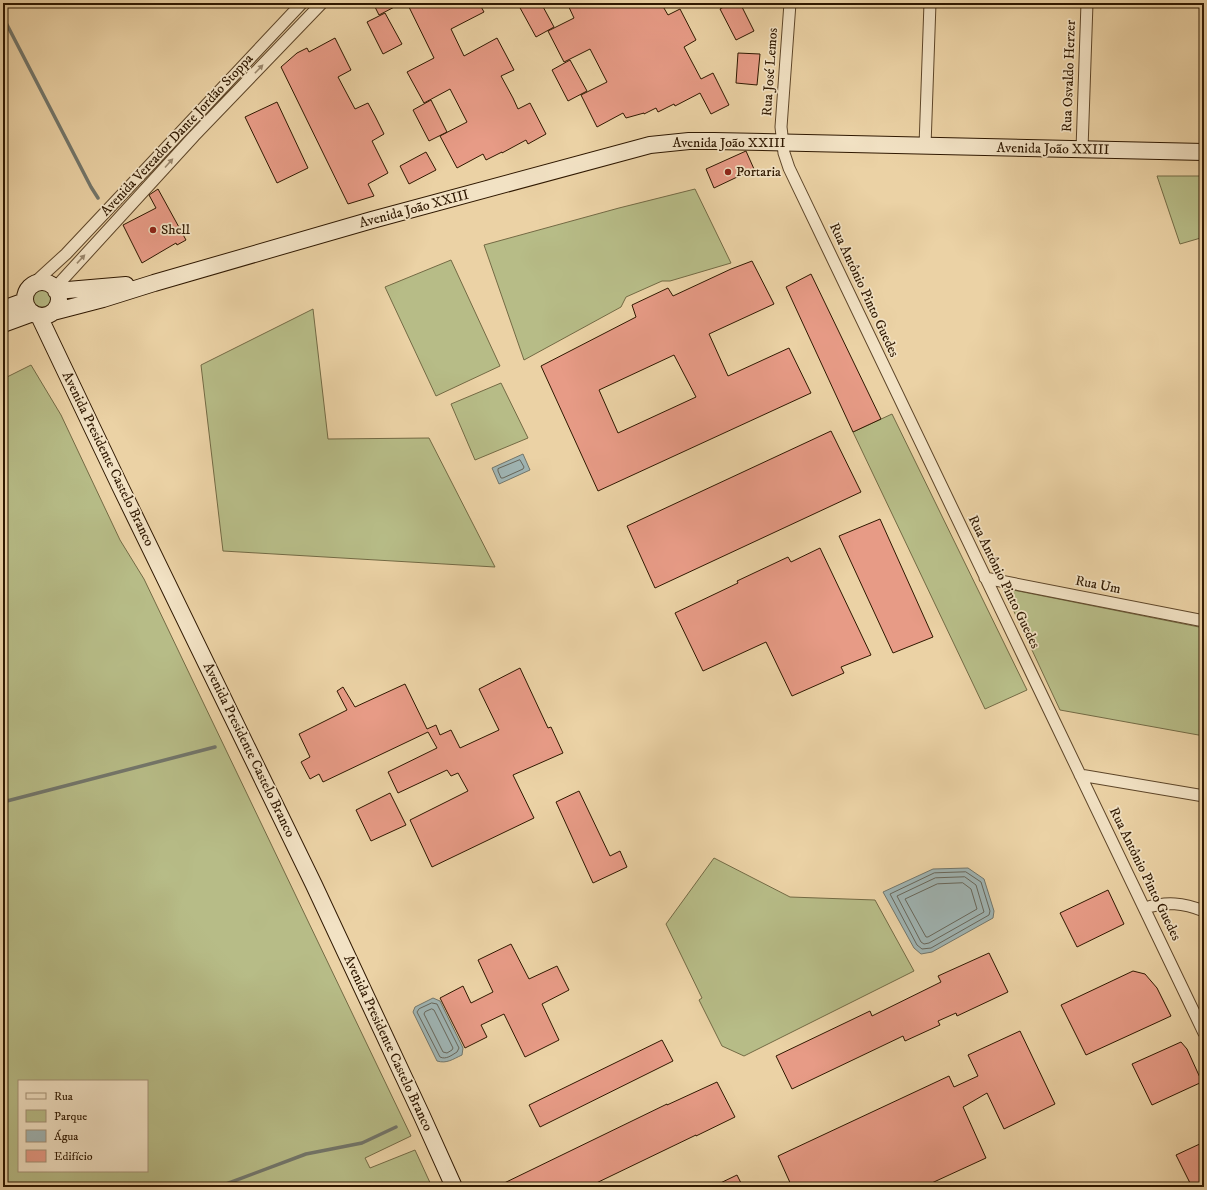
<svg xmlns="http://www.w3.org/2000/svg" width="1207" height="1190" font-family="'IM FELL DW Pica',serif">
<rect width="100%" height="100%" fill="#ebd2a5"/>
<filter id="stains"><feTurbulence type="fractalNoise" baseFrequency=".005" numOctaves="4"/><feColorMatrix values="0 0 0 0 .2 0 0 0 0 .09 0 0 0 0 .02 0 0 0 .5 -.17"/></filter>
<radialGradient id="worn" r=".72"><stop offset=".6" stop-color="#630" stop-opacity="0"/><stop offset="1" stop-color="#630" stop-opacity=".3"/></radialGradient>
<path fill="#b7bc87" stroke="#736a44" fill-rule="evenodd" d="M1157,176H1204V237L1180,244Z
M695,189L731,263L670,281H662L626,297L621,307L524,360L484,245L619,208Z
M451,260L500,366L436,396L385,287Z
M32 297a10 10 0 1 1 20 0a10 10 0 1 1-20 0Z
M313,309L328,439L429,438L495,567L223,551L201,365Z
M31,365L61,415L120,540L144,579L411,1136L365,1158L370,1168L415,1150L432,1187H3V379ZM19,1081H147V1171H19Z
M501,383L528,438L475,460L451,404Z
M892,414L1027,690L985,709L853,432Z
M1003,588L1204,628V736L1060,710Z
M714,858L790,897L875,900L914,971L744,1056L722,1046L699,1000L702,998L666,924Z"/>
<path fill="#9fb4b3" stroke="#72766b" d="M523,454L530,470L499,484L492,468Z
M968,868L984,879L994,911L993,918L932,952L921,954L914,948L883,892L933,869Z
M433,998L440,1001L463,1048L462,1055C453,1059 447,1064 437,1061L413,1012L415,1007Z"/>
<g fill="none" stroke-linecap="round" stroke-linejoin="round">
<path stroke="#67665a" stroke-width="1" d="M520,460L524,467L523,469L503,478H501L498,471V469Z
M966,872L981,882L990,911L989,915L931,948L922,949L917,945L890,894L934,873Z
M965,877L976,885L984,912L929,943L924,944L921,942L897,896L935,878Z
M963,883L971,889L977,909L928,937H926L905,899L937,884Z
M432,1003L437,1004L459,1048L457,1052C452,1055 446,1060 440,1057L417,1012L419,1009Z
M432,1009L434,1010L453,1048L452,1050L447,1053L443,1052L424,1014L425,1012Z"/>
<path stroke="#72766b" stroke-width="3.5" d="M3,17L91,187L98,198
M3,802L215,747
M218,1187L306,1154L362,1143L396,1127"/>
</g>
<path fill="#e79b86" stroke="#2f1800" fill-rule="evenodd" d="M373,3H402L379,15Z
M407,3H479L484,12L451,29L464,56L497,38L514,70L501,76L513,98L518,109L530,103L546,134L528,144L526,140L502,153V152L486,160L483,154L457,168L440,136L467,122L450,89L424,103L407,72L434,58Z
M524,3H541L554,27L536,37L519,6Z
M567,3H661L668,15L680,9L696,40L684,47L701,79L713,73L729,105L711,114L700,93L675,106L674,104L658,112L656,108L644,114V113L626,118L623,113L597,127L581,95L607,82L590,49L564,62L548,31L574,18Z
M731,3H740L754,31L736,40L720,9Z
M385,13L402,44L383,54L367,22Z
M335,38L351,70L338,77L355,109L368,103L375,116L384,134L372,141L388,173L368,184L374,196L348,204L281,67L297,53L307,48L309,52Z
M738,53L760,54L757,85L736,83Z
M570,60L587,91L568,101L552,70Z
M431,100L447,132L429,141L413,110Z
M277,102L308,168L277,183L245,117Z
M746,151L754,169L714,188L706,169Z
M426,152L436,170L409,184L400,166Z
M158,189L186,240L177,245L176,243L142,263L123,225L156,208L149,195Z
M752,261L774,304L709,334L728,376L789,348L811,393L598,491L541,366L636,317L632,305L668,288L673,296L731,269ZM674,355L696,397L618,433L599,390Z
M811,274L881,419L853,432L786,287Z
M831,431L861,492L655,588L627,526Z
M880,519L933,637L893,653L839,536Z
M820,548L871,655L841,667L844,673L792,696L766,642L703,671L675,613L738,583L737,581L788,557L791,562Z
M520,668L548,728L551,727L563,753L513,775L534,818L432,867L410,820L468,791L458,773L451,776L447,770L398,793L388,772L437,748L428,732L323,782L319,774L310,779L301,762L310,757L299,734L347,710L337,691L343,687L355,707L405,684L427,729L436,725L440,735L451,730L460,748L499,730L479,689Z
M579,791L610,856L620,851L627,867L593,883L556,802Z
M390,793L406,825L371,841L356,810Z
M1108,890L1124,924L1077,947L1060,913Z
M511,944L529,979L557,966L569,990L542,1004L559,1040L525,1057L504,1014L481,1025L487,1037L465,1048L440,998L463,986L471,1003L493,992L478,960Z
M989,953L1008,992L957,1016L956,1013L938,1021L940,1025L905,1041L903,1036L792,1089L776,1056L870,1011L872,1016L941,982L938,976Z
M1133,971L1145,974L1157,988L1171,1016L1086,1055L1061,1005Z
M1020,1031L1055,1104L1004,1129L987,1093L963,1107L986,1158L923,1187H792L778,1156L949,1076L954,1087L978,1076L968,1055Z
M662,1040L673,1061L540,1127L529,1105Z
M1181,1042L1187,1049L1202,1082L1152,1105L1132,1064Z
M717,1082L735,1117L696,1136V1135L588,1187H496L667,1104V1105Z
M1204,1142V1187H1192L1176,1155Z
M737,1175L743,1187H712Z"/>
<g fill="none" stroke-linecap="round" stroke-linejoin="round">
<defs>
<path id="street" d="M790,3L781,127L784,153L789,168L1204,1033
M925,146L930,3
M1082,149L1087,3
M32,285L66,254L302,3
M55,288L194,136L322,3
M985,578L1204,621
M1080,775L1204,796
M1145,908C1167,901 1183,903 1204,911"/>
<path id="secondary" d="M25 299a17 17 0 1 1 34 0a17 17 0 1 1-34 0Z
M56,291L126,285
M3,309L25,301
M53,312L103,299L154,283L372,220L650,145L689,141H714L1204,152
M39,316L119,484L314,885L422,1116L454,1187
M3,324L33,313"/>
</defs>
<use href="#street" stroke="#5e4629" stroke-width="13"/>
<use href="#secondary" stroke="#2f1800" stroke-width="18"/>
<use href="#street" stroke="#f2e2c4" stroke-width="11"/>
<use href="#secondary" stroke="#f2e2c4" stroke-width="16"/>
</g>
<defs><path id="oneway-solid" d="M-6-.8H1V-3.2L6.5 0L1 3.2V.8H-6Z"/></defs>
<g fill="#9a876c">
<use href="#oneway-solid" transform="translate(259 69) rotate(-46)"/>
<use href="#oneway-solid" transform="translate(169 163) rotate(-48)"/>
<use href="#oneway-solid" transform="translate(81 259) rotate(-47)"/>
</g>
<g fill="#8f2418" stroke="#f2e2c4" stroke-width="1.5">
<circle cx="728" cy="172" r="4"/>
<circle cx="153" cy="230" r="4"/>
</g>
<g text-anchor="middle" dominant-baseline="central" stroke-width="3.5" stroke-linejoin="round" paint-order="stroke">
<g font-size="14" fill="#2f1800" stroke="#f2e2c4">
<text transform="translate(770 72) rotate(-86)">Rua José Lemos</text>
<text transform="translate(1069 76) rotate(-88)">Rua Osvaldo Herzer</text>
<text transform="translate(177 135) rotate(-47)">Avenida Vereador Dante Jordão Stoppa</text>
<text x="729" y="143">Avenida João XXIII</text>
<text transform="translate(1053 149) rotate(1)">Avenida João XXIII</text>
<text transform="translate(414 209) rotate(-15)">Avenida João XXIII</text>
<text transform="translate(864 290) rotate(65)">Rua Antônio Pinto Guedes</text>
<text transform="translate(108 459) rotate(64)">Avenida Presidente Castelo Branco</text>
<text transform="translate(1004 582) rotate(64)">Rua Antônio Pinto Guedes</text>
<text transform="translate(1098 585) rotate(11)">Rua Um</text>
<text transform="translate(249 750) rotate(64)">Avenida Presidente Castelo Branco</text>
<text transform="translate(1145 874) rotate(64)">Rua Antônio Pinto Guedes</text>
<text transform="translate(388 1043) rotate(65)">Avenida Presidente Castelo Branco</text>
</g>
<g font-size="14" fill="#2f1800" stroke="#f2e2c4" text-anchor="start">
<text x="736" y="172">Portaria</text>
<text x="161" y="230">Shell</text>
</g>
</g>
<rect width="1207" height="1190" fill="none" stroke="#ebd2a5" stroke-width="16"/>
<rect x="4" y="4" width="1199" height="1182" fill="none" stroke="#2f1800" stroke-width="2"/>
<rect x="8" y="8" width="1191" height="1174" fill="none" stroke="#2f1800"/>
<rect x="18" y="1080" width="130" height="92" fill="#f2e2c4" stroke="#a49176"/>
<rect x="26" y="1093" width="20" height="6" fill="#f2e2c4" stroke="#a49176"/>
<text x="54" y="1100" font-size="12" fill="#2f1800">Rua</text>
<rect x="26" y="1110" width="20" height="12" fill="#b7bc87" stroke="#a49176"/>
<text x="54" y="1120" font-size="12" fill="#2f1800">Parque</text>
<rect x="26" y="1130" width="20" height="12" fill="#9fb4b3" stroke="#a49176"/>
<text x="54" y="1140" font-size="12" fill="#2f1800">Água</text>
<rect x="26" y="1150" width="20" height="12" fill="#e79b86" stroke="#a49176"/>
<text x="54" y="1160" font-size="12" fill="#2f1800">Edifício</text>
<rect width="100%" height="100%" filter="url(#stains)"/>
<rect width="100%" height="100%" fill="url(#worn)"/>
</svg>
